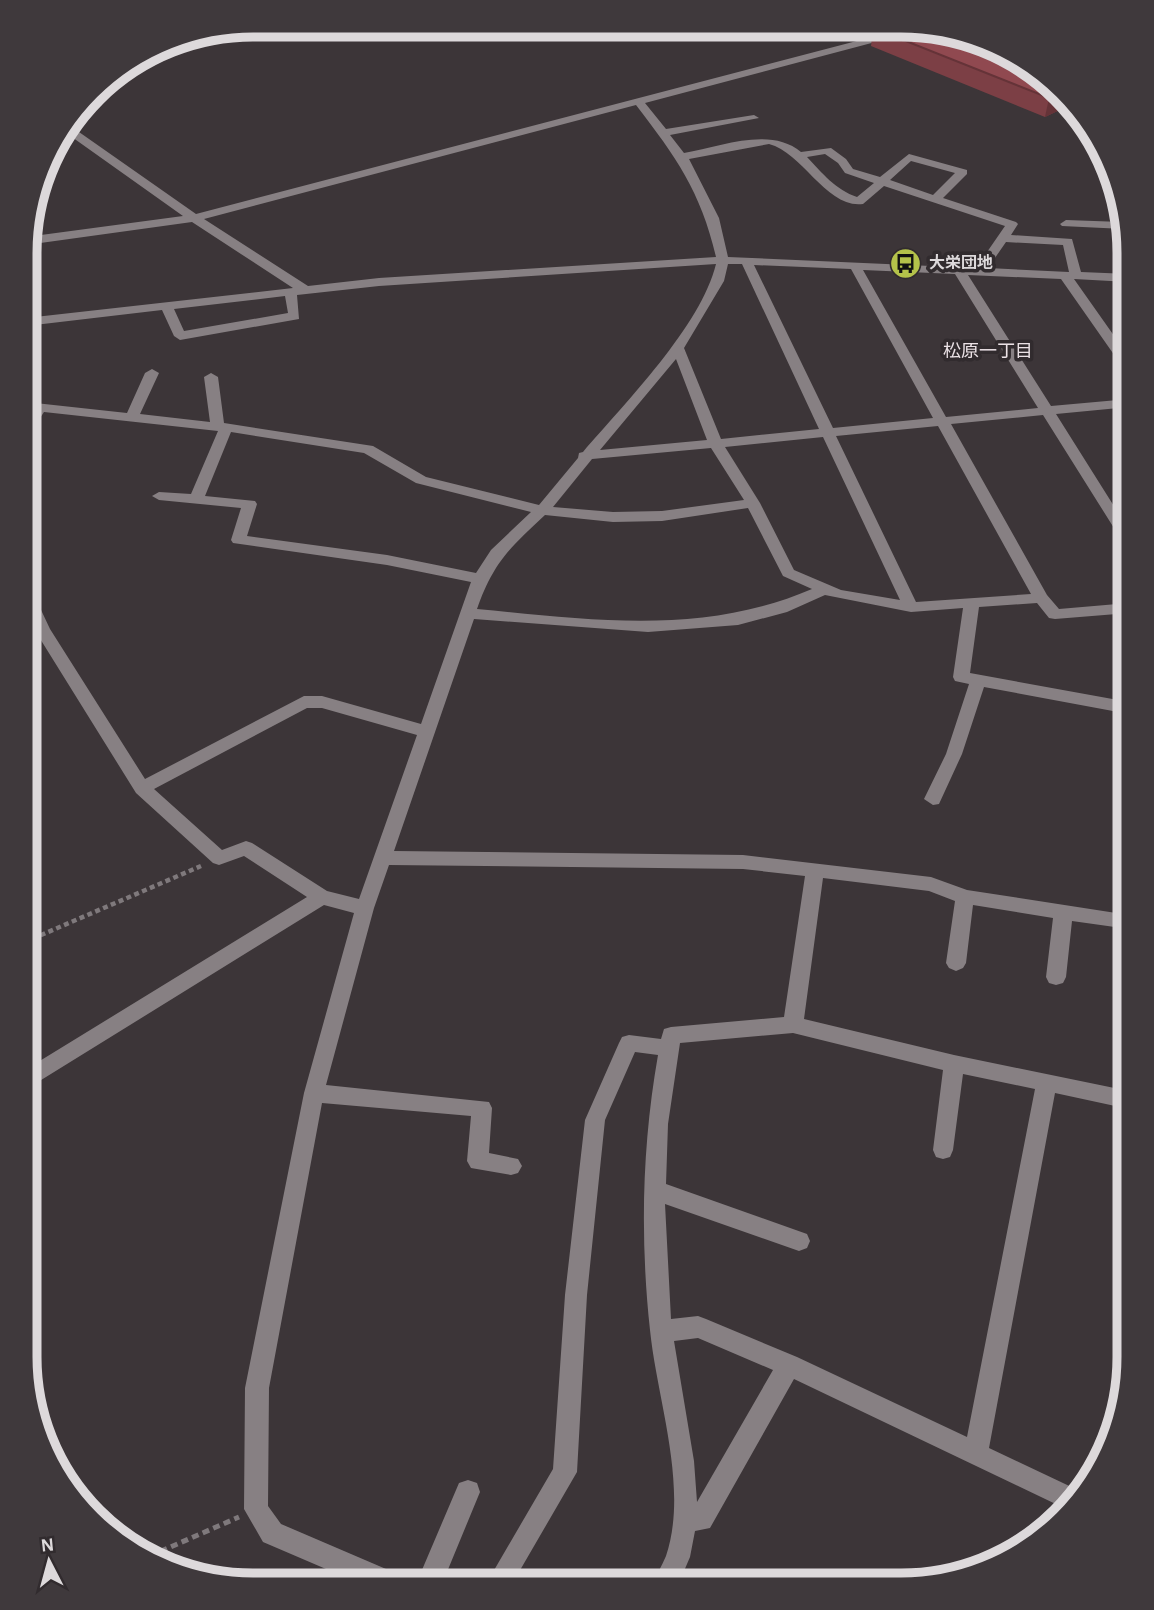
<svg xmlns="http://www.w3.org/2000/svg" width="1154" height="1610" font-family="'Alegreya Sans','Noto Sans JP',sans-serif">
<rect width="100%" height="100%" fill="#3c3538"/>
<g fill="none" stroke-linecap="round" stroke-linejoin="round">
<path stroke="#7f797c" stroke-width="4.5" stroke-dasharray="5 3.5" stroke-linecap="butt" d="M25,942L201,866"/>
<path stroke="#7f797c" stroke-width="5" stroke-dasharray="7 4.5" stroke-linecap="butt" d="M150,1556L239,1517"/>
<path fill="#878083" fill-rule="evenodd" d="M914,26L932,27L645,103L666,129L754,115L759,118L670,135L684,153C720,147 770,126 801,152L831,148L846,159L853,169L880,177L909,154L967,170V174L943,198L1016,222L1018,224L1011,235L1072,239L1081,272L1129,274V282L1074,279L1129,357V370L1124,369L1061,279L968,275L1051,406L1129,399V407L1056,414L1129,530V546L1124,544L1043,415L951,424L1047,595L1059,609L1129,603V613L1055,619L1049,618L1037,603L979,607L970,673L1129,702V714L984,687L962,754L939,804L933,805L924,799L946,754L969,684L955,681L953,677L963,608L911,612L825,595L787,612L738,625L648,632L474,619L394,851L743,855L931,877L967,890L1129,915V929L1072,921L1066,977L1063,983L1056,985L1049,983L1046,977L1053,918L973,905L966,963L963,968L956,971L949,968L946,963L955,901L929,891L823,878L804,1019L954,1055L1129,1091V1109L1055,1093L989,1448L1082,1492L1064,1508L794,1379L710,1528L695,1531L690,1557L678,1585H652C656,1575 662,1566 666,1556C689,1487 657,1400 650,1330C640,1238 642,1146 658,1055L635,1052L605,1120L587,1295L577,1472L512,1584H486L553,1469L565,1295L585,1120L619,1043L622,1037L629,1035L661,1039L664,1029L671,1027L784,1017L805,876L743,869L389,865L374,908L326,1085L489,1102L492,1108L489,1153L518,1159L522,1166L518,1173L511,1175L471,1168L467,1161L471,1116L322,1103L269,1388L268,1506L281,1524L400,1575L404,1584H361L263,1542L244,1509L245,1388L304,1093L354,913L324,905L25,1090V1070L307,897L244,856L219,865L213,863L136,793L34,629L26,611V590L34,595L50,629L145,779L304,696H322L421,724L471,582L387,565L233,543L231,540L241,508L159,500L152,496L159,492L191,494L218,431L44,412L31,432L26,433V419L32,411L26,410V402L127,413L145,373L152,369L159,373L140,414L210,422L204,377L211,373L218,377L224,423L373,446L426,477L539,505L578,458L579,453L583,452C625,403 701,326 716,264L379,286L297,295L299,319L180,340L174,336L162,310L26,326V318L293,288L192,222L26,245V237L183,216L62,130L69,125L196,214ZM636,105C676,157 701,192 716,257L379,278L308,286L204,219ZM769,144C803,153 827,209 863,204L884,186L1005,226L976,268L728,257L719,218L689,159ZM825,154L838,163L845,173L874,183L857,197C836,190 822,173 807,157ZM911,161L955,173L933,195L890,180ZM1006,242L1063,245L1069,272L988,268ZM728,264H742L819,429L721,439L684,348L724,281ZM754,265L851,269L933,418L833,428ZM863,270L955,274L1038,408L946,417ZM285,296L288,313L184,331L174,309ZM676,359L707,440L600,450ZM938,426L1031,594L916,602L836,436ZM231,432L364,453L416,483L531,512L491,550L476,573L387,555L247,536L257,504L255,501L205,496ZM823,437L900,600L841,590L794,570L760,503L725,447ZM711,448L744,500L662,511L613,512L553,507L592,459ZM748,508L783,576L812,589C702,636 593,620 477,609C494,561 510,548 545,515L613,522L662,521ZM307,708H322L417,735L359,899L327,891L252,843L246,841L222,850L154,789ZM793,1033L943,1070L933,1150L936,1157L943,1159L950,1157L953,1150L963,1074L1035,1089L967,1437L797,1357L706,1319L698,1316L671,1319L665,1204L799,1251L807,1248L810,1241L807,1234L666,1184L668,1124L680,1043ZM698,1338L773,1370L697,1502L694,1461L674,1341Z
M1066,220L1122,222L1124,229L1062,226L1060,224Z
M26,343L32,347L33,359L26,363Z
M468,1480L477,1483L480,1492L442,1584H416L459,1483Z"/>
</g>
<path fill="#7c3f45" d="M873,28L1040,71L1068,106L1045,117L871,46Z"/>
<path fill="#653338" d="M1058,94L1068,106L1045,117L1049,98Z"/>
<path fill="#904950" stroke="#653338" stroke-width="2" d="M878,26L931,27L1040,71L1058,94L1049,98L873,28Z"/>
<defs>
<symbol id="bus-disc" viewBox="-11 -11 22 22"><circle r="9.5" fill="#b4c24a" stroke="#312b2e"/><path d="M-5-6H5V4H4V6H2V4H-2V6H-4V4H-5ZM-3.5-4V0h7V-4ZM-3.5 1.2v1.5H-2V1.2ZM2 1.2v1.5H3.5V1.2Z" fill="#111"/></symbol>
</defs>
<g fill-rule="evenodd">
<use href="#bus-disc" x="888" y="246" width="35" height="35"/>
</g>
<g text-anchor="middle" dominant-baseline="central" stroke-width="7" stroke-linejoin="round" paint-order="stroke">
<g font-size="16" font-weight="bold" fill="#ddd9db" stroke="#312b2e" text-anchor="start">
<text x="929" y="263">大栄団地</text>
</g>
<g font-size="18" fill="#eae1e5" stroke="#312b2e">
<text x="988" y="352">松原一丁目</text>
</g>
</g>
<path d="M0 0H1154V1610H0ZM253 37H901A216 216 0 0 1 1117 253V1357A216 216 0 0 1 901 1573H253A216 216 0 0 1 37 1357V253A216 216 0 0 1 253 37Z" fill="#3f393c" fill-rule="evenodd"/>
<path fill="none" stroke="#ddd9db" stroke-width="9" d="M253 37H901A216 216 0 0 1 1117 253V1357A216 216 0 0 1 901 1573H253A216 216 0 0 1 37 1357V253A216 216 0 0 1 253 37Z"/>
<g transform="translate(49 1561) rotate(354)" stroke="#312b2e" stroke-width="5" paint-order="stroke">
<path d="M0-5L12 26L0 18L-12 26Z" fill="#ddd9db"/>
<text y="-10" font-size="19" font-weight="bold" text-anchor="middle" fill="#ddd9db">N</text>
</g>
</svg>
